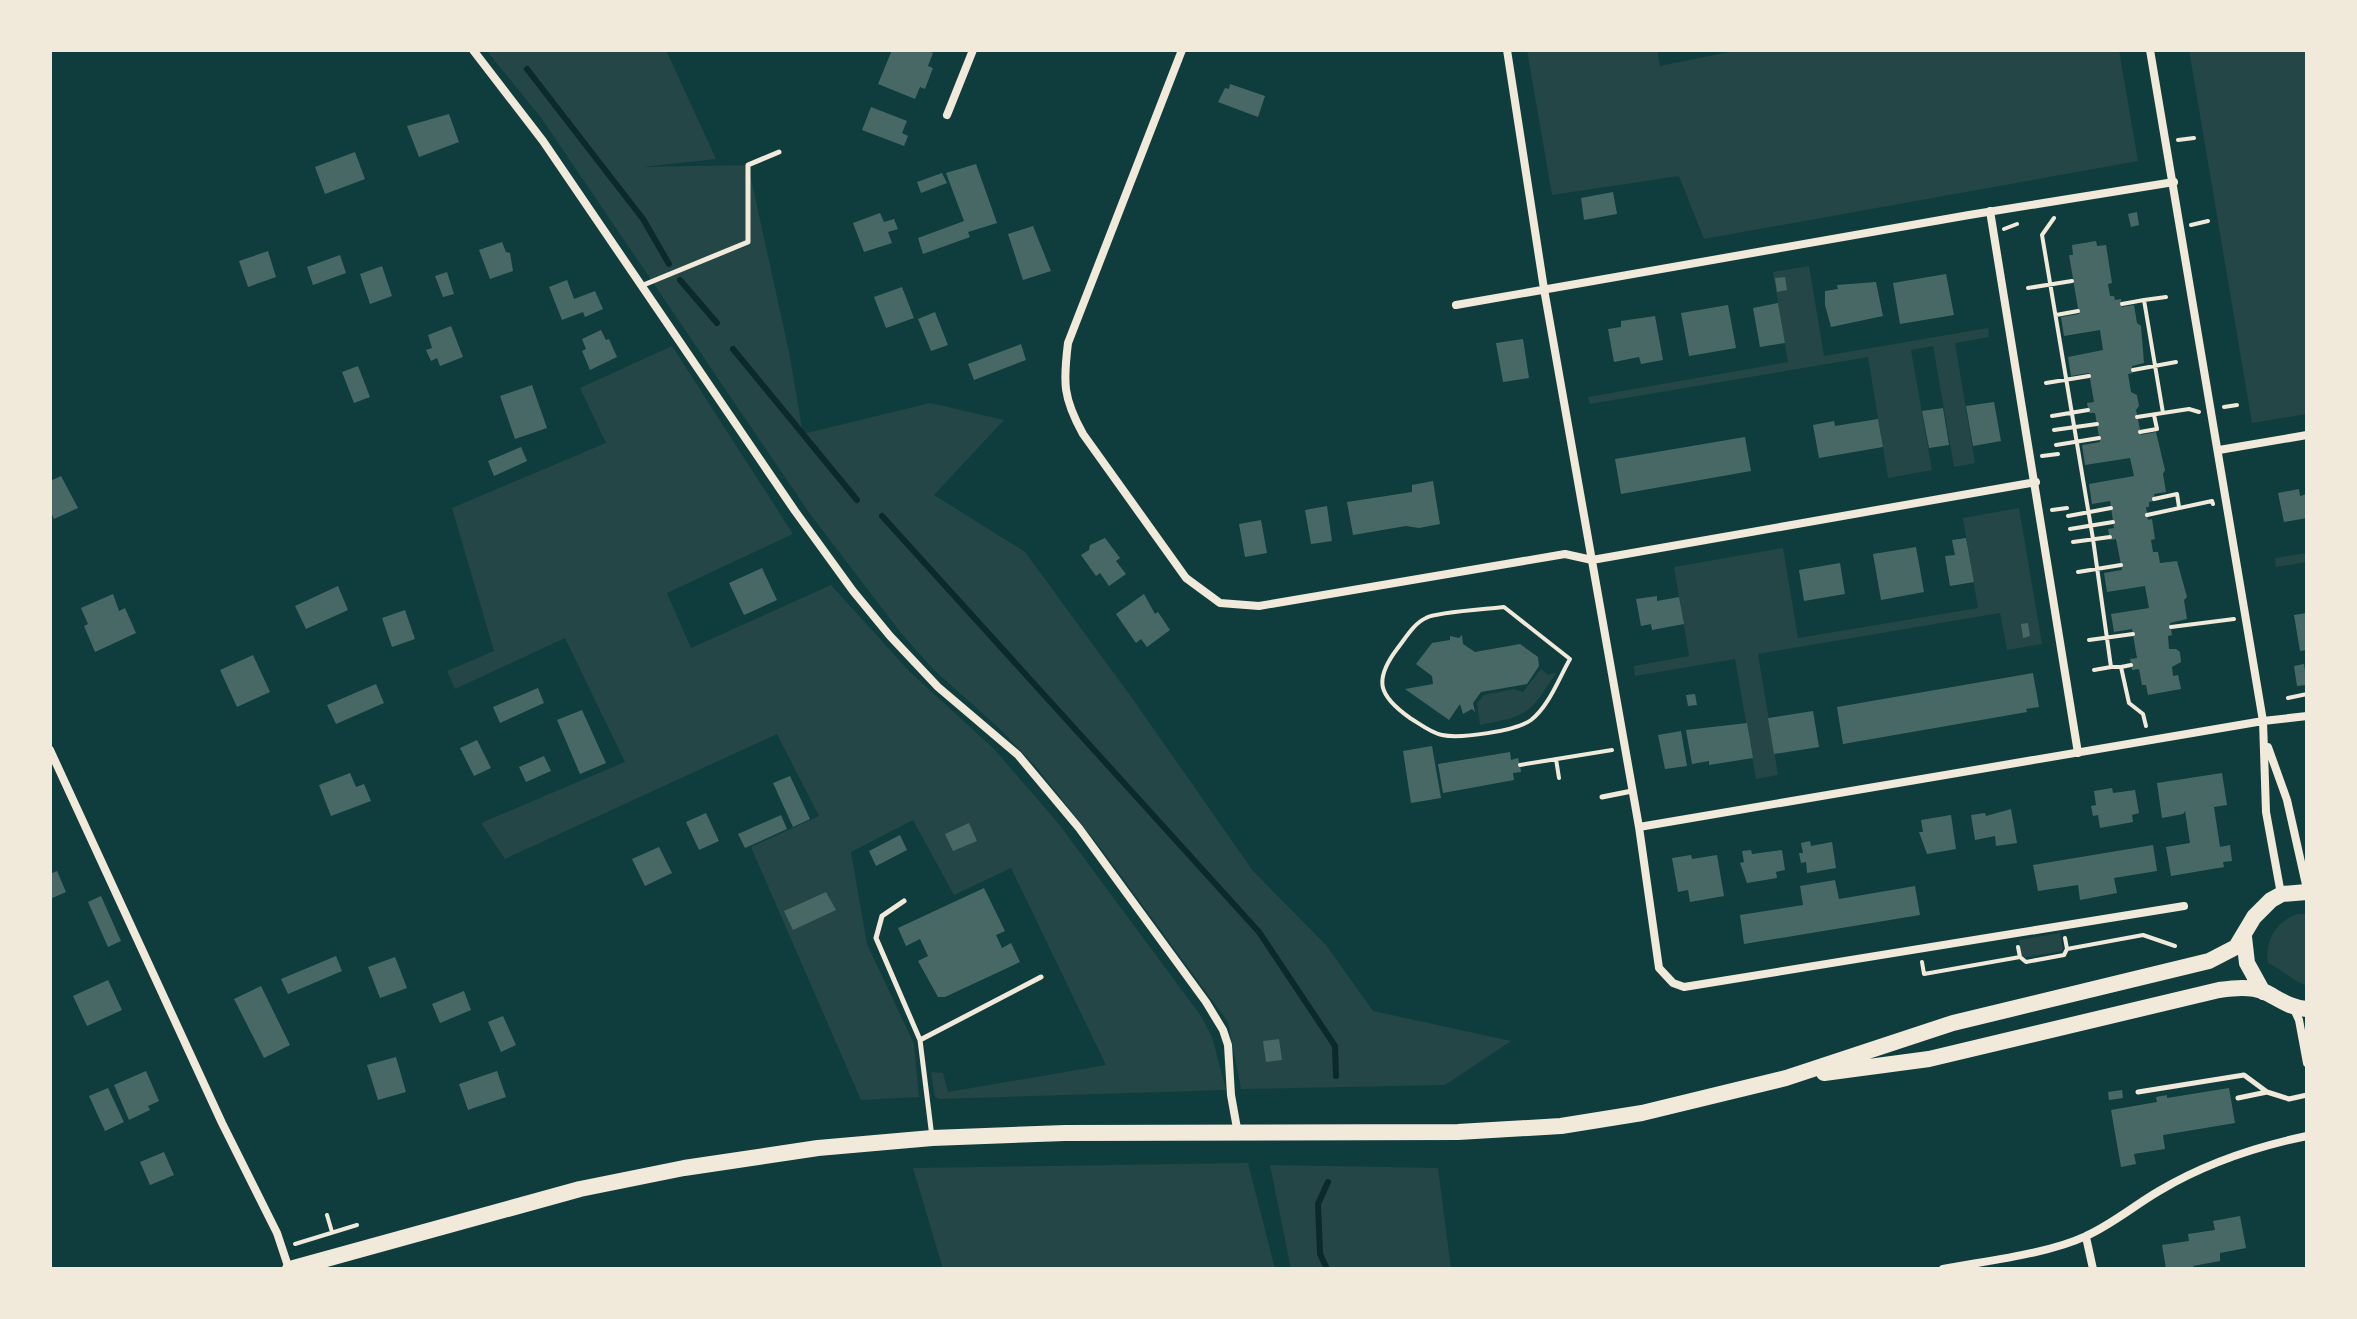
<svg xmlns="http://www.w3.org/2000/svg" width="2357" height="1319" font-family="Montserrat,sans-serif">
<rect width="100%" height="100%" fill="#0f3d3e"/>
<path fill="#244646" d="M486,50H666L716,159L642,167L748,165L789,352L803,434L930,403L1004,420L934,495L1025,552L1132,698L1253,871L1326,945L1373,1011L1511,1041L1445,1085L1241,1089L1228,1022L1102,850L1037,768L1001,730L933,669L901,633L810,514L542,119Z
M1527,50H1657L1660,66L1739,50H2119L2138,161L1704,239L1679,176L1552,195Z
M2189,50H2307V414L2252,423Z
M1809,266L1824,356L1988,328L1989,337L1955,343L1975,463L1954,467L1933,346L1911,350L1932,470L1888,478L1868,357L1590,404L1588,397L1788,362L1773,272Z
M672,346L793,534L667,593L691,648L831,585L909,671L994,749L1058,823L1201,1016L1212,1037L1226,1090L940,1099L935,1097L931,1072L943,1073L948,1092L1106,1065L1011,868L954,895L913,820L851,852L867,944L914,1044L919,1097L861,1100L751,847L819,816L777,734L505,859L481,823L625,762L565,638L455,689L447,671L494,651L452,508L606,443L580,388Z
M2019,508L2042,644L2007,650L2000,613L1758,654L1778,775L1756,779L1735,659L1635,676L1634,666L1689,656L1674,567L1783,548L1798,638L1978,608L1963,518Z
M2307,553V562L2276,567L2275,558Z
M1541,669L1548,675L1556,673C1528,716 1529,715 1480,725L1477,703L1484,695L1514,689L1523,692Z
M2298,914H2307V986C2292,981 2282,969 2268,963C2265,940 2276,921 2298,914Z
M2060,933L2063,951L2022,958L2019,940Z
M1248,1163L1275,1269H943L913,1168Z
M1270,1165L1438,1168L1451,1269H1291Z"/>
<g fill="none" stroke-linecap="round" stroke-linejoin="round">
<path stroke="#0a2a2b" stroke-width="6" d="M527,69L643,219L669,264
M680,280L717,323
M733,349L857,500
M882,516L1259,932L1335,1046L1336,1076
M1327,1269L1320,1254L1318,1204L1328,1182"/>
</g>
<path fill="#486865" d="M892,50H925L933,53L928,66L933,68L925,89L920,87L915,99L878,84Z
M1230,84L1265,96L1258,117L1218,102L1225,88L1229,89Z
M871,107L907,121L902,133L908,136L904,146L862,130Z
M449,114L459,142L419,157L407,126Z
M355,152L365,179L325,194L315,167Z
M976,164L997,223L968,232L970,237L923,254L918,238L964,221L946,173Z
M942,173L947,183L921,193L917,182Z
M1613,192L1617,214L1584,220L1581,198Z
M2137,212L2139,225L2131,227L2128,214Z
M880,213L884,222L894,219L898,229L888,232L892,243L864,252L853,223Z
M1033,226L1051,271L1023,280L1008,234Z
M2096,241L2097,246L2106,245L2112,283L2108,284L2110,296H2114L2115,300L2121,299L2122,307L2134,305L2137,323L2141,326L2144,363L2132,366L2133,373L2128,374L2131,392L2137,395L2139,406L2136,410L2141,435L2156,432L2165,470L2163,474L2166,492L2154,494L2155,501L2149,502V507H2146L2148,520L2152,519L2155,539L2151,540L2153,552H2158L2160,563L2177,561L2187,597L2184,600L2187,619L2170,623L2172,635L2168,636L2169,649H2176L2180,652L2181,662L2172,667L2173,676L2178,675L2181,689L2148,695L2146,685H2142L2139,669L2132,670L2130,659L2137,658L2132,629L2114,632L2111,614L2149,608L2145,586L2107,592L2104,573L2122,570L2116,539L2110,540L2108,529L2114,528L2110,501L2092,504L2089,484L2134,476L2130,458L2085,465L2082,445L2100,442L2095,413H2089L2087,403L2094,402L2089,373L2071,376L2068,357L2103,350L2100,330L2064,336L2061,317L2079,314L2069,255H2073L2072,245Z
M502,242L506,252L510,253L513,271L490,279L479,250Z
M268,251L276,277L248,287L239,261Z
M340,255L346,273L313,285L307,267Z
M382,266L392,296L370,304L360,274Z
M447,272L454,294L443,297L435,276Z
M1946,274L1954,315L1900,324L1893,283Z
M1785,277L1787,290L1777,292L1775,278Z
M567,280L574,299L595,291L603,309L585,317L583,312L562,320L549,287Z
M1876,282L1883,316L1831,327L1825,305V291L1838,289L1837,285Z
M902,287L914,318L886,328L874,297Z
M1778,303L1785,343L1760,347L1753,308Z
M1728,305L1736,348L1689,356L1681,313Z
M935,312L948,345L931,351L918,319Z
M1655,316L1663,360L1641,364L1639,357L1614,362L1608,329L1621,327V321Z
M451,326L463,357L440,366L437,358L431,361L426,350L432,348L428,335Z
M601,330L606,340L609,339L617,357L590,370L582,351L586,349L582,339Z
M1523,339L1529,378L1503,382L1496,343Z
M1021,344L1026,360L974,380L968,364Z
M358,366L370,397L354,403L342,372Z
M532,385L547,428L515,439L500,396Z
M1994,402L2001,441L1973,446L1966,406Z
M1943,408L1949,445L1929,448L1922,411Z
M1878,419L1883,447L1819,458L1813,425L1834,421L1835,426Z
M1745,437L1751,471L1621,494L1615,459Z
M521,447L527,461L494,476L488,461Z
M61,476L78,508L54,519L50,510V481Z
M1433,481L1440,524L1419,528L1406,526L1353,535L1347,502L1412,492V485Z
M2299,489L2300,496L2307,494V518L2284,522L2278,493Z
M1327,506L1332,541L1311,544L1305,510Z
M1261,520L1267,553L1245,557L1239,524Z
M1105,538L1120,558L1116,561L1126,574L1109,586L1100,573L1096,576L1081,555L1089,550L1090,545Z
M1966,538L1974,582L1950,586L1945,556L1955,555L1952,540Z
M1916,547L1924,592L1881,600L1873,554Z
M1840,563L1845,594L1804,601L1799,570Z
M762,568L777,600L744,615L729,583Z
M338,586L348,610L306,629L295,606Z
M113,594L119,611L125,608L136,633L95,652L84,626L88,624L81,608Z
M1144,594L1155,614L1158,612L1170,630L1147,647L1141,639L1136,643L1116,614Z
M1657,596V601L1679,597L1684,624L1652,630L1651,624L1641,626L1636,599Z
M405,610L415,639L392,647L382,618Z
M2307,613V650L2300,651L2294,615Z
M2028,623L2030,636L2023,638L2021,624Z
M1462,635L1463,644L1475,652L1520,644L1538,657L1539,666L1527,684L1481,692L1473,703L1475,712L1472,709L1463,714L1460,704L1449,720L1405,689L1433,684L1432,676L1416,664L1432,643L1450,640V636L1459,638Z
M253,655L270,692L237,707L220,670Z
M2304,664L2307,685L2297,686L2294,666Z
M2033,673L2039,707L2026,709L2027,712L1843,744L1837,707Z
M376,684L384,703L336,724L327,705Z
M538,688L544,703L500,723L493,707Z
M1695,694L1697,705L1688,706L1686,695Z
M582,710L606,763L580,774L557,720Z
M1813,711L1819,747L1774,754L1768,718Z
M1747,723L1753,758L1709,765V761L1692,764L1686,730Z
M1681,731L1687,766L1665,769L1658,735Z
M477,740L491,768L474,776L460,748Z
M1432,746L1441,798L1411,803L1403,751Z
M1510,752L1511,760L1518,758L1520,765L1521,772L1513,773L1514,780L1443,793L1438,764Z
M544,756L551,771L526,782L519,767Z
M350,773L356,787L364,784L371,801L331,816L319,785Z
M2222,773L2227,805L2214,807L2220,847L2230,845L2232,861L2223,862L2224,867L2171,876L2166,847L2190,843L2185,811L2183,814L2162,818L2157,783Z
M790,776L810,819L793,827L773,783Z
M2112,788L2113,793L2135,790L2139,813L2132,815L2133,822L2100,828L2098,815L2093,816L2091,806L2096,805L2094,791Z
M2011,809L2017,843L1996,846L1995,836L1975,840L1971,815L1985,813L1986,816Z
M706,813L719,841L699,850L686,822Z
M781,815L787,829L745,848L738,834Z
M1951,815L1956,849L1927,854L1919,832H1923L1921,820Z
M969,823L977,841L953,851L945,834Z
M900,835L907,850L876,866L869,851Z
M1810,841L1811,846L1832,842L1836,868L1807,873L1806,862L1801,863L1799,853H1803L1801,843Z
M2153,845L2157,871L2114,878L2117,893L2080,900L2078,885L2038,891L2033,865Z
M659,847L672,873L645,886L632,859Z
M1751,850L1752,854L1782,850L1785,870L1776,872L1777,878L1747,883L1740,863L1744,862L1742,851Z
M1691,855L1692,859L1717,855L1724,896L1690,902L1688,890L1678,892L1672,858Z
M57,871L66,892L50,899V874Z
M1835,880L1839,899L1915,886L1920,915L1744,944L1740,915L1803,905L1800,886Z
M984,888L1005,931L996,935L1002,948L1011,943L1020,962L945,997H938L918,961L928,956L920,939L906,946L898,928Z
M826,892L836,910L793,930L784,911Z
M101,896L121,941L108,947L88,902Z
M336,956L342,971L288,994L281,979Z
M395,957L407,988L380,998L368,967Z
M108,980L122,1010L87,1026L73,996Z
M261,986L290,1045L264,1058L234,999Z
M464,991L471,1010L440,1023L432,1004Z
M503,1016L516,1045L501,1052L488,1022Z
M1279,1039L1282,1060L1266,1062L1263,1041Z
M396,1057L406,1092L378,1100L367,1065Z
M146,1071L159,1101L148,1106L150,1110L129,1120L114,1085Z
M497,1071L506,1097L468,1110L459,1084Z
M108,1088L124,1122L105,1131L89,1096Z
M2229,1088L2235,1123L2163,1135L2165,1149L2134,1154L2136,1164L2121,1167L2111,1110L2157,1102L2156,1097L2167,1095V1098Z
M2122,1090L2123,1098L2109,1100L2108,1092Z
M164,1152L174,1175L150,1185L140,1162Z
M2240,1216L2246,1248L2220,1253V1261L2193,1266L2194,1269H2166L2162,1245L2189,1241L2188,1234L2215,1230L2213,1221Z"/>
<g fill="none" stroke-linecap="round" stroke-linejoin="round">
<path stroke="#f1e9da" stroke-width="4" d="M2178,140L2194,138
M2054,218L2042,235L2093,539L2111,667L2094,670
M2191,225L2208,221
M2004,229L2017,224
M2028,288L2072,281
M2144,300L2166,297
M2122,304L2144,300L2163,413
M2056,315L2078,311
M2133,370L2176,362
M2046,383L2089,376
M2224,407L2237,405
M2052,416L2088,410
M2137,417L2189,409L2199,412
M2054,430L2097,424
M2140,432L2157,429L2154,415
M2056,445L2099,438
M2042,456L2058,454
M2154,499L2177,494L2179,507
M2052,510L2067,508
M2147,515L2212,501L2213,504
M2068,516L2111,508
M2070,529L2113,522
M2073,542L2110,537
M2078,572L2121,565
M1504,607L1570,659C1559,678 1549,706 1531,720C1516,731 1460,739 1442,735C1431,733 1420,724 1410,718C1379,696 1373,681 1397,649C1405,639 1414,623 1426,618C1436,612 1489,609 1504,607Z
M2171,627L2234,619
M2089,640L2133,634
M2111,667H2121L2129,703L2143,714L2146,726
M2121,667L2131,665
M2288,698L2307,694
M1556,759L1559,778
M1520,765L1612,750
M2065,938L2067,949L2143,935L2175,946
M2020,957L2026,962L2064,955L2067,949
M1922,962L1924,974L2020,957L2018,947
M327,1215L332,1232
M295,1244L357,1225"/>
<path stroke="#f1e9da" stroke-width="5" d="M641,286L748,242V165L779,152
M1602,797L1632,791
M904,901L882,916L876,938L920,1040
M2138,1092L2244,1075L2267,1092
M2238,1098L2267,1092L2289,1099L2307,1095
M932,1137L920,1040L1041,977"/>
<path stroke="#f1e9da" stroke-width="8" d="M473,50L543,141L795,511L853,591L890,636L938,687L1018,755L1079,828L1206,1002L1223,1030L1228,1045L1231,1095L1238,1134
M1182,50L1068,343C1063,383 1063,398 1083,434L1186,578L1220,603L1259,606L1565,554L1592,560L2036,482
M1507,50L1544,289L1639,827L1659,968L1673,983L1684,987L2184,906
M2150,50L2263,721L2266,812L2281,894
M947,115L973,50
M1990,211L2078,753
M1456,305L1969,215L2174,182
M2219,450L2307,435
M2268,747L2287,800L2307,889
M50,750L222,1123L277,1233L289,1269
M1639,827L2263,721L2307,716
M2293,1007L2299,1020L2307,1063
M2086,1237L2093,1269
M1943,1269C1985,1261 2048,1254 2086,1236C2111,1225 2135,1205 2159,1191C2206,1163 2254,1147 2307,1136"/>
<path stroke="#f1e9da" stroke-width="16" d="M2244,937L2247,963L2263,992
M1824,1073L1929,1059L2219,990C2234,988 2250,986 2265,992C2279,999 2290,1008 2307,1009
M290,1269L580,1189L684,1168L818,1148L932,1138L1065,1133L1458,1132L1561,1126L1642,1113L1786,1078L1953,1023L2209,961L2236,947L2254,917L2271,900L2282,894L2307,892"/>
</g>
<rect width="2357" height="1319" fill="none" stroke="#f1e9da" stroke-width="104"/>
</svg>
